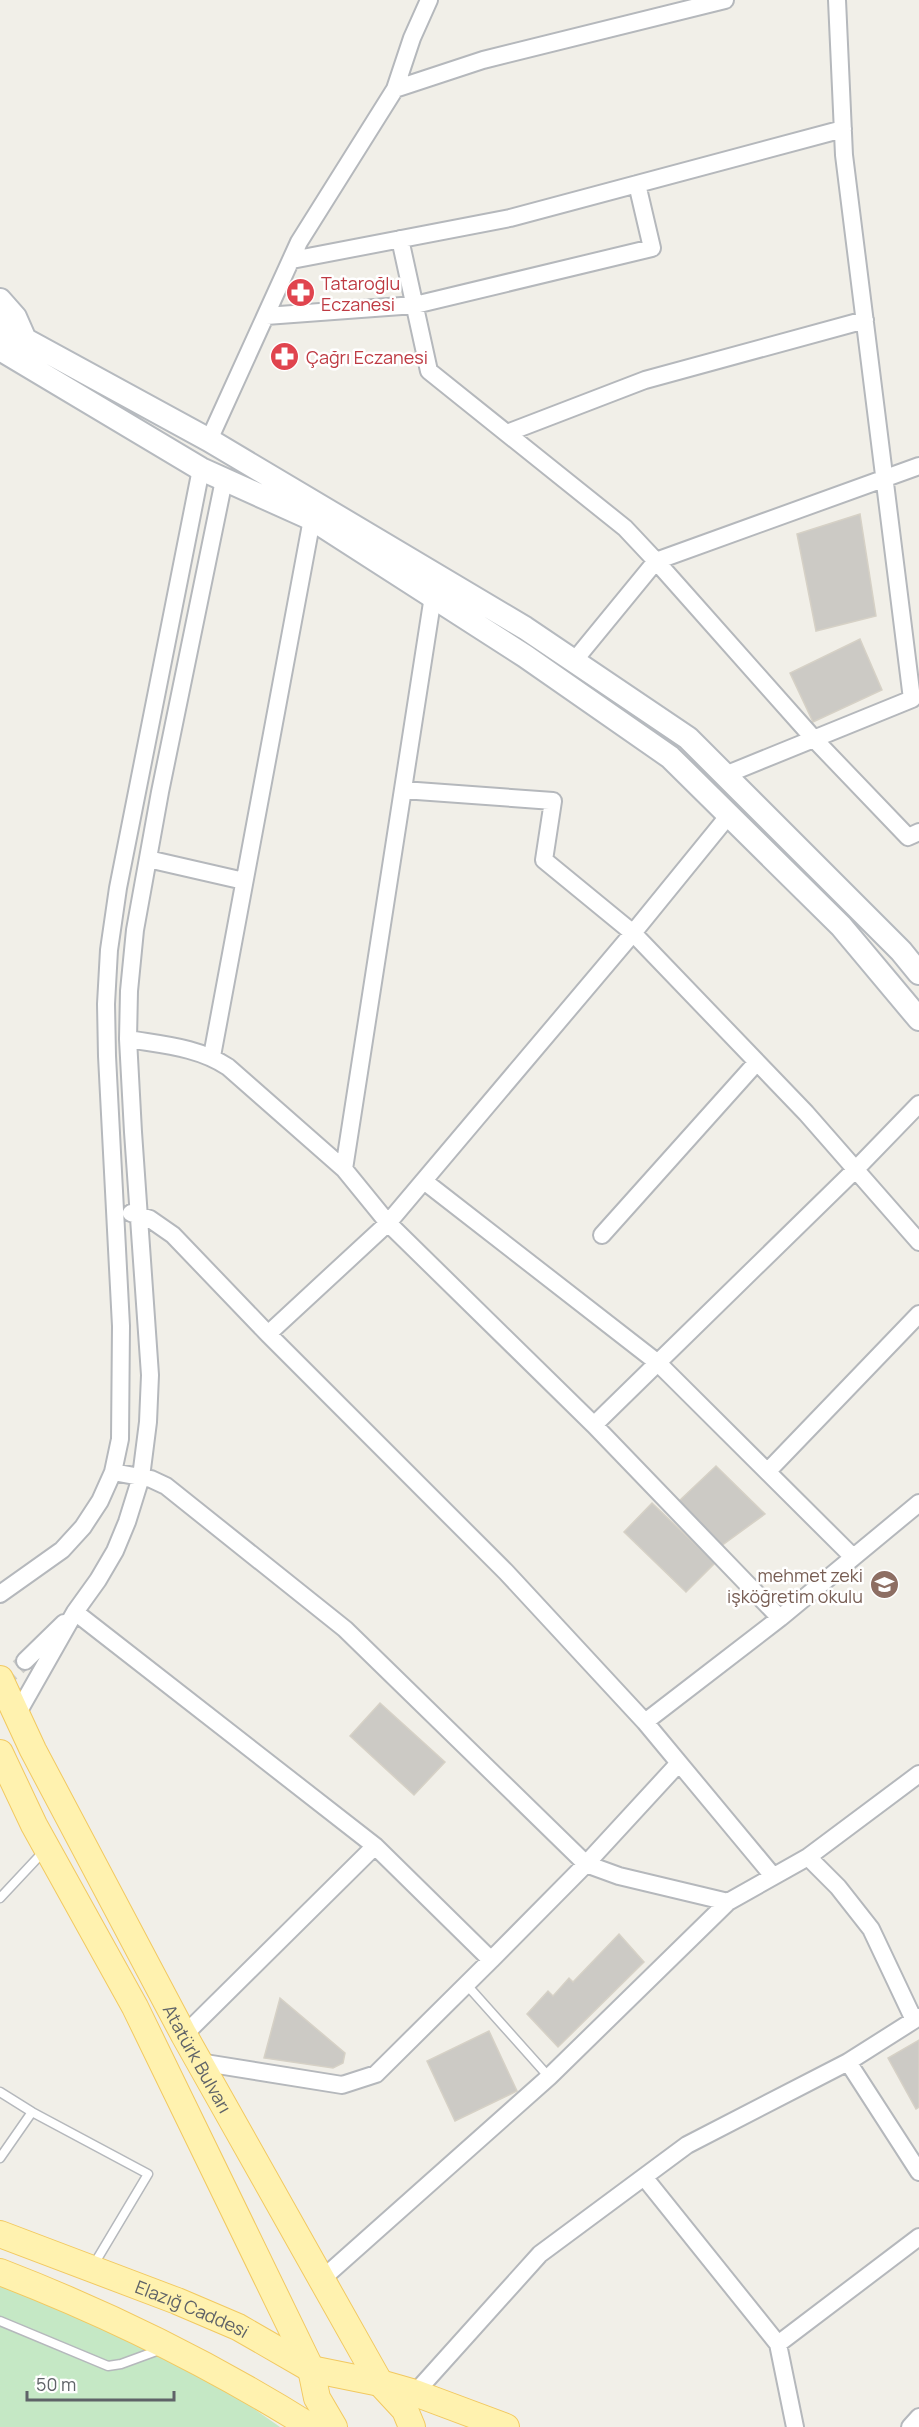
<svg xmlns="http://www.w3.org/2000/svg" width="919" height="2427" font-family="Manrope,sans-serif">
<rect width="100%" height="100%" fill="#f1efe8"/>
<path fill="#c5e8c5" d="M0,2280L205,2374L280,2427H0Z"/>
<path fill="#cccac5" stroke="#d6d1c6" stroke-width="1.5" d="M860,514L876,616L816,631L797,534Z
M860,639L882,690L813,722L790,673Z
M716,1466L765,1514L721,1546L678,1502Z
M652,1503L715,1563L686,1592L624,1532Z
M380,1703L445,1762L414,1795L350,1736Z
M619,1934L644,1962L558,2047L527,2014L548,1991L553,1996L569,1978L573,1982Z
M280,1998L345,2053L343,2063L333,2068L264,2058Z
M489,2031L517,2091L455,2121L427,2061Z
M919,2040V2107L916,2109L888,2058Z"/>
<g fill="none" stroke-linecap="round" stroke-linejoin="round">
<path stroke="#ccccc8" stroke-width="16" stroke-dasharray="16 8" stroke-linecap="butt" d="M0,1683L25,1661"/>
<defs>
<path id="lane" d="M0,1898L45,1850
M466,1984L549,2077
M0,2092L32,2112L0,2158
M32,2112L148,2174L93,2266
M0,2321L108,2366L121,2364L162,2349"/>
<path id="street" d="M395,89L483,60L725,0
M400,239L429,371L625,528L656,561L815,740L908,837L919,832
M292,260L510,218L843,129
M266,316L415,305L652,248L637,184
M507,433L645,380L865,320
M209,440L299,242L395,89L412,38L429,0
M574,661L656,561L919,466
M725,775L912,699L844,155L837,0
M403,790L553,801L544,860L633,933L806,1113L919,1242
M148,859L244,881
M128,1039C163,1045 198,1047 228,1067L344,1169L388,1223L594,1425L780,1618
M212,1056L312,519
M344,1169L433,596
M424,1181L658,1363L853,1557
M131,1213L150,1219L173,1235L268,1334L506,1572L645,1722L773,1876
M602,1235L757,1062
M268,1334L388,1223L633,933L729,815
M594,1425L856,1169L919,1104
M768,1471L919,1314
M113,1472L151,1479L166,1486L345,1629L586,1864L619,1876L728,1902L808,1857L919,1774
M0,1594L62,1550L83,1527L100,1501L113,1472L120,1439L121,1326L107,1056L106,1004L109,950L118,888L201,469
M75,1612L375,1846L491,1960L376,2074L342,2085L199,2062
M25,1661L64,1623
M16,1716L75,1612L98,1580L115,1551L127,1522L141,1477L148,1422L150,1375L133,1132L128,1039L129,991L135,930L160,792L224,480
M645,1722L780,1618L919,1503
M808,1857L838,1887L871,1929L914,2020
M491,1960L586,1864L679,1763
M184,2035L375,1846
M848,2062L919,2172
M644,2177L778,2344L795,2427
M322,2279L549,2077L728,1902
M778,2344L919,2237
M415,2393L540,2254L687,2145L848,2062L919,2017
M910,2427L919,2417"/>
<path id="secondary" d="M0,300L15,317L26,342
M0,326L209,440L525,628L688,738L901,951L919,973
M0,349L201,469L312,519L525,656L670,757L841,926L919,1019"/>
<g id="primary">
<path id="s1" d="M0,1679L33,1750L184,2035L380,2383L405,2410L412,2427"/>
<path d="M0,1753L34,1825L135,2007L311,2369L317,2398L334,2427"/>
<path id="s2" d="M0,2234L177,2301L238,2327L311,2369L380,2383L415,2393L506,2427"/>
<path d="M0,2272C109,2314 212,2365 311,2427"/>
</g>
</defs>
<use href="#lane" stroke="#b5b8bc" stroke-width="11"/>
<use href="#street" stroke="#b5b8bc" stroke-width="20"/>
<use href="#secondary" stroke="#b6babf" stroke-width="26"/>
<use href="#primary" stroke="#f2c960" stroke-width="28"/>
<use href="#lane" stroke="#fff" stroke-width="8"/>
<use href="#street" stroke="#fff" stroke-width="16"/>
<use href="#secondary" stroke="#fff" stroke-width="22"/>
<use href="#primary" stroke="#fff2af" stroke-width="26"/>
</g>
<defs>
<symbol id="pharmacy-disc" viewBox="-11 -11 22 22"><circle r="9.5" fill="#e0444e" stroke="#fff"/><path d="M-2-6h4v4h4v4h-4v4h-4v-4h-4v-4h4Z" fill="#fff"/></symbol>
<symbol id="school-disc" viewBox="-11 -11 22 22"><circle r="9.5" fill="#8d6e63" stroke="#fff"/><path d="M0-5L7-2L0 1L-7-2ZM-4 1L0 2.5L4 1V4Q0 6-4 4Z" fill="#fff"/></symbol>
</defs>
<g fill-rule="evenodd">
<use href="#pharmacy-disc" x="284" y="276" width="33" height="33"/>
<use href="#pharmacy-disc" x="268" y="340" width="33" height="33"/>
<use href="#school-disc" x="868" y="1568" width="33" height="33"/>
</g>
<g text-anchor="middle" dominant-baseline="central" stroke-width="5" stroke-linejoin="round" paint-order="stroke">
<g font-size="18" fill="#be3a42" stroke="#fff" text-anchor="start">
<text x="321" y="283">Tataroğlu<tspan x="321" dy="21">Eczanesi</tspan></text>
<text x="306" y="357">Çağrı Eczanesi</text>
</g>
<g font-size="18" fill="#785e54" stroke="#fff" text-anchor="end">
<text x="863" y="1575">mehmet zeki<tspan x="863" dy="21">işköğretim okulu</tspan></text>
</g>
<g font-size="18" fill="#5f6368" stroke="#fff">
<text stroke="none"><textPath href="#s1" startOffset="428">Atatürk Bulvarı</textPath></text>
<text stroke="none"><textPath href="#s2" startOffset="206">Elazığ Caddesi</textPath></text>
</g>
</g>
<path d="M27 2391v9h147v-9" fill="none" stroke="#5f6368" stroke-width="3"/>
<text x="36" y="2391" font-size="18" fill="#5f6368" stroke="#ffffff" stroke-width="4.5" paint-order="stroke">50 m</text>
</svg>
